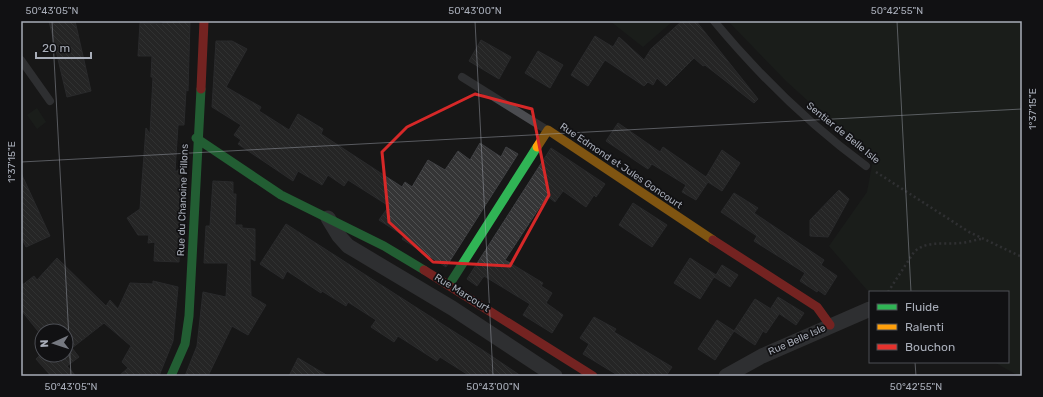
<svg xmlns="http://www.w3.org/2000/svg" width="1043" height="397" font-family="Rubik,sans-serif">
<defs>
<pattern id="building-back-hatch" width="6" height="6" patternUnits="userSpaceOnUse"><rect width="6" height="6" fill="#353536"/><path d="M-1 5l2 2M0 0l6 6M5-1l2 2" fill="none" stroke="#4f5051"/></pattern>
</defs>
<rect width="100%" height="100%" fill="#171717"/>
<path fill="#1d241e" d="M610,21H673L643,47Z
M728,21H1022V376H1019L994,362H1008V292H872L867,290L829,246L867,192L873,160L786,81Z
M37,108L46,122L37,129L27,115Z"/>
<path fill="url(#building-back-hatch)" stroke="#3f4043" d="M49,21H75L91,91L67,97Z
M163,21H190L188,91L186,90L184,125H178L175,172L182,167L179,262L154,261L155,242L148,243L149,235H138L127,218L140,209L146,128L150,134L153,77H151L152,56H138L140,23L163,24Z
M682,21H696L758,99L754,103L705,65L703,66L694,58L666,86L657,78L653,85L648,82L644,86L605,60L588,86L571,75L595,36L613,47L619,37L644,60L651,49Z
M481,40L511,57L499,79L469,61Z
M216,41H232L247,49L226,87L261,107L259,111L289,130L298,114L323,129L321,134L402,187L405,182L412,187L428,160L445,170L458,151L470,160L480,143L501,157L506,147L518,154L446,267L402,239L404,236L379,220L389,206L348,180L344,186L328,175L322,185L298,171L293,181L238,144L241,140L234,135L241,125L212,107Z
M538,51L563,65L550,88L525,73Z
M618,123L660,152L663,147L706,177L722,150L740,163L722,191L708,182L696,200L682,192L686,185L652,164L648,169L606,141Z
M551,148L605,184L596,197L594,195L586,207L563,191L555,202L547,196L505,260L543,283L541,286L552,293L546,303L563,315L552,333L523,315L530,304L484,276L477,286L467,279Z
M21,173L50,236L26,247L21,237Z
M213,181L233,182V194H236L235,225H242V228L255,229V261L250,258L251,296L266,305L248,335L232,326L208,376H185L197,346L203,292L226,297L228,263H204L206,226H210Z
M839,190L849,199L828,237L810,236V220Z
M734,193L758,208L754,213L824,260L821,265L837,276L825,295L818,290L817,292L800,281L805,273L754,241L757,236L721,212Z
M633,203L667,225L652,247L619,225Z
M286,224L481,349L521,376H470L440,357L437,361L398,336L394,342L371,327L376,320L348,302L346,306L322,291L321,293L287,271L283,279L260,264Z
M57,258L106,306L110,300L118,309L130,283L153,284V281L178,287L173,341L159,376H119L128,368L122,362L131,346L104,323L72,348L79,357L67,366L76,376H51L36,359L42,353V355H66V331H42V336L21,310V286L34,276L37,280Z
M690,258L716,275L722,265L738,275L730,287L714,277L700,299L674,283Z
M778,297L804,313L796,325L771,308Z
M755,299L779,314L766,333L763,331L755,345L734,331Z
M594,317L616,329L614,332L672,367L666,376H619L583,354L589,344L580,338Z
M717,320L734,331L715,360L698,349Z
M298,358L328,376H289Z"/>
<g fill="none" stroke-linecap="round" stroke-linejoin="round">
<path stroke="#4d4e52" stroke-width="2.5" stroke-dasharray="2 3" stroke-linecap="butt" d="M876,172L969,232L1022,257
M888,292L914,252C927,240 943,245 959,243C966,243 974,240 981,239"/>
<path stroke="#4b4c50" stroke-width="8" d="M714,21C759,75 810,125 866,166
M21,60L50,101
M462,77L547,130"/>
<path stroke="#4b4c50" stroke-width="15" d="M328,218L339,236L348,246L452,308L555,376
M726,376L762,356L870,309"/>
<path stroke="#30b455" stroke-width="9" d="M196,138L281,195L384,246L424,270
M449,285L537,147
M171,376L185,344L189,316L201,89"/>
<path stroke="#ff9f0a" stroke-width="9" d="M537,147L548,130L713,240"/>
<path stroke="#e5322d" stroke-width="9" d="M201,89L204,21
M713,240L817,307L830,325
M424,270L593,376"/>
</g>
<path d="M0 0H1043V397H0ZM475,94L532,109L549,195L510,266L433,262L389,222L382,152L407,127Z" fill="#171717" fill-opacity=".55" fill-rule="evenodd"/>
<path fill="none" stroke="#d62828" stroke-width="3" stroke-linejoin="round" d="M475,94L532,109L549,195L510,266L433,262L389,222L382,152L407,127Z"/>
<path fill="none" stroke="#a8adb8" stroke-width="1" stroke-opacity="0.45" d="M52,21L71,376M475,21L493,376M897,21L911,292M21,162L1022,109M915,362L916,376"/>
<g text-anchor="middle" dominant-baseline="central" stroke-width="3.5" stroke-linejoin="round" paint-order="stroke">
<g font-size="10" fill="#a8adb8" stroke="#111113">
<text transform="translate(843 133) rotate(39)">Sentier de Belle Isle</text>
<text transform="translate(621 166) rotate(34)">Rue Edmond et Jules Goncourt</text>
<text transform="translate(183 200) rotate(-88)">Rue du Chanoine Pillons</text>
<text transform="translate(462 293) rotate(32)">Rue Marcourt</text>
<text transform="translate(797 340) rotate(-24)">Rue Belle Isle</text>
</g>
</g>
<rect width="1043" height="397" fill="none" stroke="#111113" stroke-width="44"/>
<rect x="869" y="291" width="140" height="72" fill="#111113" stroke="#4d4f55"/>
<rect x="877" y="304" width="20" height="6" fill="#30b455" stroke="#4d4f55"/>
<text x="905" y="311" font-size="12" fill="#a8adb8">Fluide</text>
<rect x="877" y="324" width="20" height="6" fill="#ff9f0a" stroke="#4d4f55"/>
<text x="905" y="331" font-size="12" fill="#a8adb8">Ralenti</text>
<rect x="877" y="344" width="20" height="6" fill="#e5322d" stroke="#4d4f55"/>
<text x="905" y="351" font-size="12" fill="#a8adb8">Bouchon</text>
<g transform="translate(54 343) rotate(267)"><circle r="19" fill="#111113" stroke="#4d4f55"/>
<path d="M0-3L7 15L0 10L-7 15Z" fill="#757880"/>
<text y="-6" font-size="11" font-weight="bold" text-anchor="middle" fill="#a8adb8">N</text>
</g>
<path d="M36 52v6h55v-6" fill="none" stroke="#a8adb8" stroke-width="2"/>
<text x="42" y="52" font-size="12" fill="#a8adb8" stroke="#111113" stroke-width="3" paint-order="stroke">20 m</text>
<rect x="22" y="22" width="999" height="353" fill="none" stroke="#a8adb8" stroke-width="1.5"/>
<g font-size="10" text-anchor="middle" fill="#a8adb8">
<text x="52" y="14">50°43'05"N</text>
<text x="475" y="14">50°43'00"N</text>
<text x="897" y="14">50°42'55"N</text>
<text transform="translate(1032 109) rotate(-90)" y="4">1°37'15"E</text>
<text transform="translate(11 162) rotate(-90)" y="4">1°37'15"E</text>
<text x="71" y="390">50°43'05"N</text>
<text x="493" y="390">50°43'00"N</text>
<text x="916" y="390">50°42'55"N</text>
</g>
</svg>
